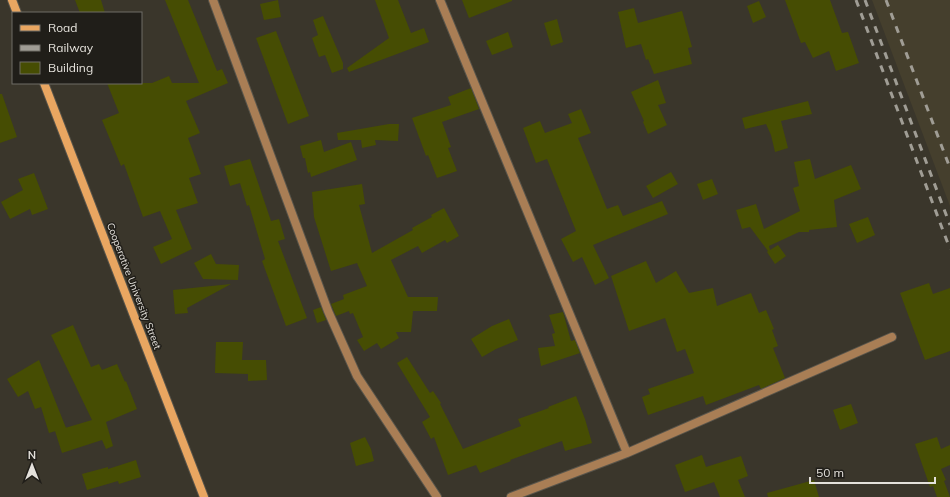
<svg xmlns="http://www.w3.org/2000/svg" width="950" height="497" font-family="Mulish,sans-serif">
<rect width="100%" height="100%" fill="#3a362b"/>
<path fill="#453f2d" d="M872,0H950V206Z"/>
<path fill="#464d03" d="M75,0H101L105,13H80Z
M165,0H188L217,71L222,69L228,83L186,101L200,133L188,138L201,174L189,178L198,203L176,210L192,249L161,264L153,247L172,239L160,211L143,217L124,164L121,166L102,120L119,113L107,83H152L169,76L172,83H199Z
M278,0L281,17L264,20L260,4Z
M375,0H398L411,33L424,28L429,42L349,72L347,68L389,38Z
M462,0H512V1L469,18Z
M785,0H830L842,33L848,32L859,63L836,71L829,51L813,58L805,42L801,43Z
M759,1L766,17L753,23L747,6Z
M634,8L638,23L682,11L692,47L688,48L692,64L654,74L648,59L646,60L641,44L626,48L618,12Z
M323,16L343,63V69L332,73L325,55L319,57L312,38L318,35L313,20Z
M557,19L563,42L551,46L544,23Z
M276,31L309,116L288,124L256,38Z
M508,32L513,47L492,55L486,41Z
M658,80L666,103L658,105L667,125L648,134L643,122L644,121L631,92Z
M471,88L479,109L442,122L451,147L448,148L457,171L437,178L428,155L426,156L412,118L451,105L448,97Z
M0,94H2L17,137L0,143Z
M808,101L812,114L781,121L788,148L775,152L771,135L766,124L745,129L742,118Z
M581,109L591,133L578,138L607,209L618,205L623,216L662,201L668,214L593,245L609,278L595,285L582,257L573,262L561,239L576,231L547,159L536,163L523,128L540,121L545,133L572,123L568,114Z
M389,124H399L398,141L375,140L376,145L362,148L361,140H338L337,133Z
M321,140L324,152L351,142L357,160L311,177L310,172L308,173L305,158H303L300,146Z
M250,159L271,221L279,219L285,239L278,241L307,318L286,326L262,261L265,259L249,205L247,206L240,183L230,186L224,166Z
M810,159L815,179L851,165L861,189L834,200L837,227L809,230V232H799L769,246L770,250L778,245L786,256L775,264L767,252L768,251L750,227L742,229L736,210L756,204L764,229L800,211L793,188L799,186L794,162Z
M671,172L678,184L653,198L646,186Z
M34,173L48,209L32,215L30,209L10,219L1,202L23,190L18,179Z
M712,179L718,194L703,200L697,184Z
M362,184L365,204L359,205L372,253L413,230L412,228L432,217L431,215L444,208L459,236L447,243L445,240L422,253L418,246L391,260L408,297H438L437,311H413L411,332H396L399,338L381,349L377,343L364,351L357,340L363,337L353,313L350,314L349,311L336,316L331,304L344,299L343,295L367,286L357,263L331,271L314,217L312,192Z
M868,217L875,235L857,243L849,224Z
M211,254L216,264L239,265L238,280L203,279L194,263Z
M646,261L656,283L676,271L689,293L713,288L717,306L751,293L759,313L766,310L774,329L772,330L778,346L773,348L785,378L761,389L759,385L706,405L703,396L648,415L642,397L650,394L648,389L694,373L685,349L677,352L665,318L629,331L611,276Z
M929,283L933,294L950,288V351L925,360L900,293Z
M231,284L187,308L188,313L175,314L173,290Z
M321,307L326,320L317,323L313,310Z
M563,312L571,341L575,340L580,353L541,366L538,348L555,346L552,334L555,333L549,315Z
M509,319L518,340L496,349L482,357L471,339L492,326Z
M73,325L91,367L99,364L102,370L117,364L125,382L126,381L137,409L106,422L113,446L106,449L102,440L62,453L55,431L92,420L51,335Z
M216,342H243L242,360H266L267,380L248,381V374L215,373Z
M407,357L430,393L433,391L441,403L440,404L463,449L521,426L518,419L549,408L548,407L576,396L585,419L592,443L565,451L562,441L510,460L511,461L480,473L476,465L448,475L434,437L431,439L422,422L430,417L397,363Z
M39,360L66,428L49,433L41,407L35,409L28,391L18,397L7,379Z
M851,404L858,423L840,430L833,410Z
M365,437L371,449L374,461L356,466L350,443Z
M937,437L941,449L950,445V465L941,469L946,480L944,481L950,497H937L933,486L930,487L915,444Z
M702,455L706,467L741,456L748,476L738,480L745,497H720L714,482L685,492L675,465Z
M136,460L141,477L119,484L118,481L87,490L82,474L108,467V469Z
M814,480L819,497H768L767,493Z"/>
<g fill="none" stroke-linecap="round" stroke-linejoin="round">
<defs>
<path id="street" d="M213,0L328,311L357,376L437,497
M440,0L627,453
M511,497L627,453L892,337"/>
<path id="secondary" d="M12,0L17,13
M44,83L204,497"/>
</defs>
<use href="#street" stroke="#59554b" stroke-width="10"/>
<use href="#secondary" stroke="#59554b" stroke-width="10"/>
<use href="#street" stroke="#a97e55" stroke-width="8"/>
<use href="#secondary" stroke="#e9a661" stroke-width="8"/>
<path stroke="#a09d95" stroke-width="3" stroke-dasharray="7 7" stroke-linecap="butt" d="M856,0L950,249
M865,0L950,225
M886,0L950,168"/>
</g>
<g text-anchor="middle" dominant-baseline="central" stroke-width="3" stroke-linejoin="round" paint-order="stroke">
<g font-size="10" fill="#e4e1db" stroke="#201e19">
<text transform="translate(134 286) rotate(69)">Cooperative University Street</text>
</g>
</g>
<rect x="12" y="12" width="130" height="72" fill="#201e19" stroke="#6e6c67"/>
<rect x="20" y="25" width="20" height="6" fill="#e9a661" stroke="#6e6c67"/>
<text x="48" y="32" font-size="12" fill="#e4e1db">Road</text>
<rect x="20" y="45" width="20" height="6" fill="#a09d95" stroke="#6e6c67"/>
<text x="48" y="52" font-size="12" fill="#e4e1db">Railway</text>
<rect x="20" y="62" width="20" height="12" fill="#464d03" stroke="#6e6c67"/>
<text x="48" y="72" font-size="12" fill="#e4e1db">Building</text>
<g transform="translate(32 465)" stroke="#201e19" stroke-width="3" paint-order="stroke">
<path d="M0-3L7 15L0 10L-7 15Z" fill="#e4e1db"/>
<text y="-6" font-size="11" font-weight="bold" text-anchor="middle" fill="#e4e1db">N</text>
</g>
<path d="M810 477v6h125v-6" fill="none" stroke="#e4e1db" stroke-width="2"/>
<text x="816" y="477" font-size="12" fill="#e4e1db" stroke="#201e19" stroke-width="3" paint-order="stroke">50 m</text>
</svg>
